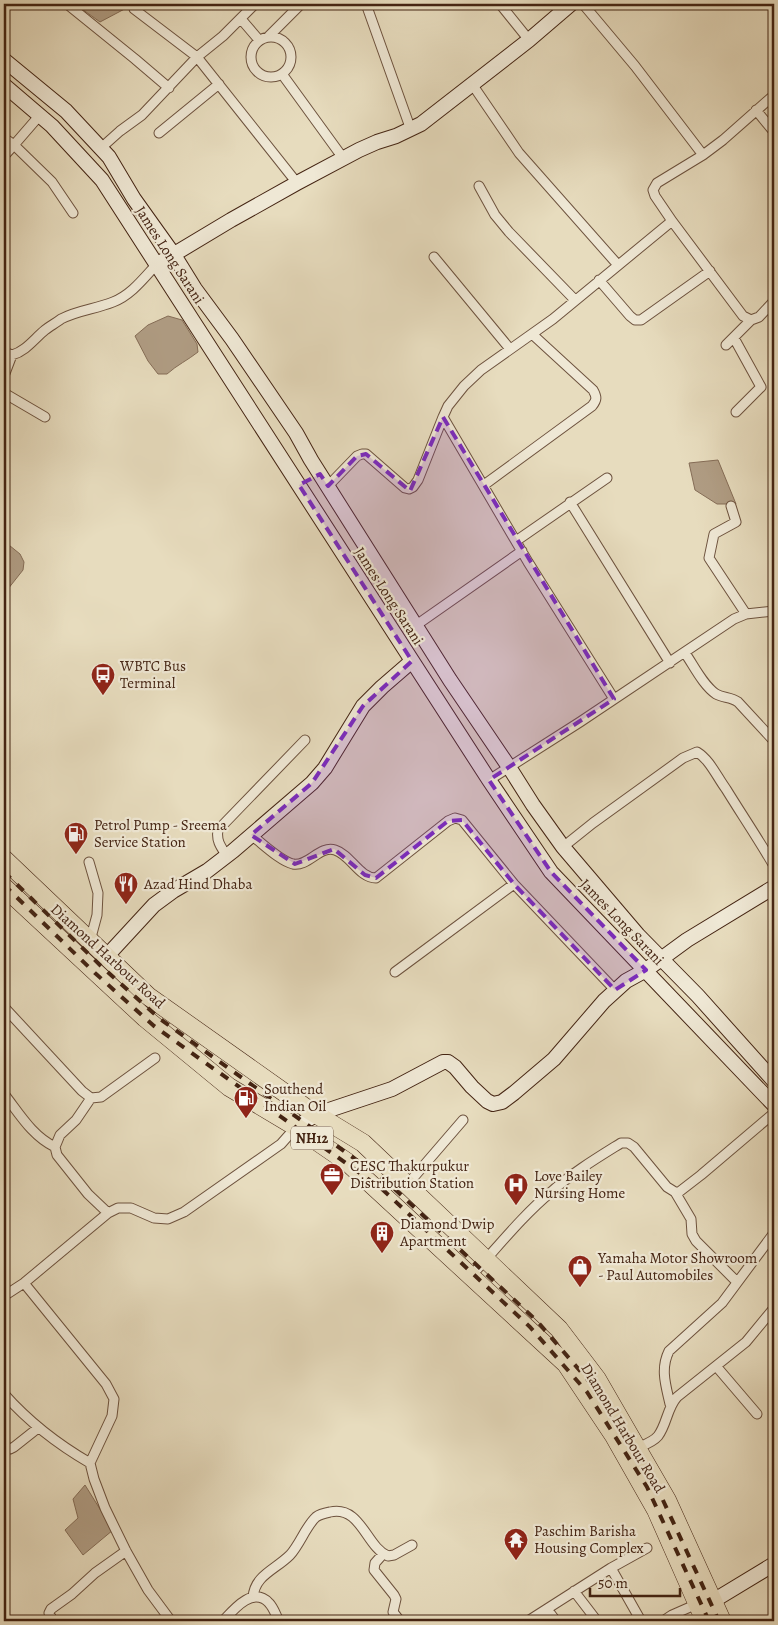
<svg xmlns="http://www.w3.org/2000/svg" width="778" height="1625" font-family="Alegreya,serif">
<rect width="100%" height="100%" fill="#e7dcbe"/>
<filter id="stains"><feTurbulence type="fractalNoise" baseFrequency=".004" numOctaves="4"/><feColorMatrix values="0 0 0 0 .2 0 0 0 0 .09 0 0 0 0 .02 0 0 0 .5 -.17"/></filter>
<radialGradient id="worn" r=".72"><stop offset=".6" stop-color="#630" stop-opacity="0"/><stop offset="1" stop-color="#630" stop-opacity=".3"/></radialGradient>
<path fill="#b09d84" stroke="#856d57" d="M75,4H134L100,22Z
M168,316L182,320L197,344L198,352C188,360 177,365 167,374H158L148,361L135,336L148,325Z
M718,460L736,504H717L695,490L689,463Z
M4,541L20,554L24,562L23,570L4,594Z
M85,1485L113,1530L83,1555L65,1530L78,1518L73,1499Z"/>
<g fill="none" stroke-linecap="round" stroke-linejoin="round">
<defs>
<path id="street" d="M67,4L135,59L169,88
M366,4L411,130
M500,4L529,40
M583,4L635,66L703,155
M134,9L197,57L297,183
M241,19L259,40
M269,36L301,4
M251 57a20 20 0 1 1 40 0a20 20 0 1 1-40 0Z
M282,74L343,158
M472,84L519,153L618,265
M756,110L774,132
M40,115L14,145L52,182L73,213
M159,133L219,84
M4,138L14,145L4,156
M101,148L120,131L142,115L197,57L223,36L255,4
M479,186L495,215L509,232L574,299
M672,221L743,316L751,320L759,317L774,301
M434,257L510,349
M599,280L630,316L635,320H641L710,271
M734,338L761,387L736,412
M726,345L751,320
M4,352L12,355C26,351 34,339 45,330C50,326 56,323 61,319C78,310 96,309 113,302C131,295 143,279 156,265
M4,376L12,355
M4,393L45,417
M484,485L592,406C597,400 597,397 593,390L532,334
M328,486L357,456L362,454H366L405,488L409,489L413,487L418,480L443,417
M570,502L670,663
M731,506L736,522L714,534L709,558L746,614
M516,541L607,478
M415,626L522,551
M685,653C694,666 703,685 716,694C723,698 731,697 738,702L774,741
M614,699L528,562L443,417L448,406L464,386L481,370L553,319L672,221L655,196L653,190L657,183L703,155L723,140L774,95
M489,780L580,722L734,619L746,614L774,611
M251,835C262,843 280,861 293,864C308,867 320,845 335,850C351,855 359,878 376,878L448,821L455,818L462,820L514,884L615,990
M563,847L593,823L683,758L697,752C710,760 717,777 726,789C742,815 759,840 774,866
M227,856C221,847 216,841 218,830L305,740
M89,862L98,893L97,915L90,941
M395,972L514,884
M4,1007L82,1091L91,1098L101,1097L155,1058
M4,1094C19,1113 32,1136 55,1147
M91,1098L76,1120L60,1135L55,1147L57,1155L88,1194L108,1213
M407,1185L463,1120
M675,1192L691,1219L692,1234L696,1241L737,1282
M471,1276C497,1248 521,1217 551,1192C572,1173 597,1158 621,1143H628L634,1147L667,1187L675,1192H679L701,1175L774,1113
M24,1283L106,1384L114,1399L112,1416L90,1463L94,1479L105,1508L126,1551L148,1590L171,1621
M4,1296L24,1283L108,1213L118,1208H131L154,1218L168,1219L184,1212L281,1144L296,1127
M716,1366L757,1414
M4,1394C29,1422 57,1444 90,1463
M670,1404C666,1386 660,1369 669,1351L722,1303L774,1233
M4,1447L10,1449L14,1447L38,1428
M637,1448C644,1445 653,1442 658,1436C667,1424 667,1408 677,1397L746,1342L774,1308
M383,1554L375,1563L374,1570L394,1595L396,1599L393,1612L400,1621
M611,1568L641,1621
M574,1591L597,1621
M253,1597C255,1575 275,1570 290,1555C300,1544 306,1526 316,1517C320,1514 325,1513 330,1512C361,1505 366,1547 388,1556L394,1555L412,1545
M547,1609L556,1621
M53,1621L49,1613L51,1609L72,1594L95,1573L126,1551
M223,1621C234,1609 253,1586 269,1603C274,1608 276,1616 279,1621
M528,1621L611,1568L647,1548
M663,1621L672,1615L697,1604"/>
<path id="secondary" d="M4,60L66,111L109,157L134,199L174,255L195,289L232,339L296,433L311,460L450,680L509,767L533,805L563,847L638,935L698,996L774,1081
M4,85L52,126L102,180L489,780L551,872L774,1105
M156,265L231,220L297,183L359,150L377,142L396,136L421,124L529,40L571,4
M106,957L154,905L173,891L207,871L233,851L312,783L325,768L363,706L382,687L412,661
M296,1127L317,1114L392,1089L443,1062H448L455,1067L472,1087L487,1101L493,1104L502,1102L514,1093L554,1059L604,1001L626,981L646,970L687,940L774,887
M713,1601L774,1564"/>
<path id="highway" d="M4,859L148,996L309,1110L363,1143L559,1329L597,1379L667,1500L722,1621
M4,887L145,1018L229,1087L296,1127L347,1162L566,1364L614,1436L656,1510L705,1621"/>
</defs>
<use href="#street" stroke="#6d523e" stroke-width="11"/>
<use href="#secondary" stroke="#442413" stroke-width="16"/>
<use href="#highway" stroke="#442413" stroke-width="19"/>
<use href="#street" stroke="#efe8d5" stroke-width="9"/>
<use href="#secondary" stroke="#efe8d5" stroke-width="14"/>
<use href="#highway" stroke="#e7dcbe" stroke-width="18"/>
<path stroke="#442413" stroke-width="4" stroke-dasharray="9 9" stroke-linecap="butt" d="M4,872L101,966L160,1019L387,1182L537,1321L594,1387L655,1483L719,1621
M4,885L95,973L154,1026L382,1189L530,1327L587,1392L647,1487L709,1621"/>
</g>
<path fill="#7b2cbf" fill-opacity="0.2" stroke="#7b2cbf" stroke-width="4" stroke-dasharray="10 6" stroke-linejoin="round" d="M443,417L614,699L489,780L551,872L646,970L615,990L514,884L462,820L448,821L376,878L365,875L334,849L295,864L251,835L312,783L363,706L412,661L299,485L320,474L328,486L357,456L366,454L410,491Z"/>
<defs>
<symbol id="bus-pin" viewBox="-11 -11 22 30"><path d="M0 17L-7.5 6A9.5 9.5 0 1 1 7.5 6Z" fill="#8f2418" stroke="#efe8d5"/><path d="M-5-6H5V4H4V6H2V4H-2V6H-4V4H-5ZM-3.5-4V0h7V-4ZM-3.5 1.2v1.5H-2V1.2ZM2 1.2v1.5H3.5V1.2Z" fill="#fff"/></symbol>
<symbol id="fuel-pin" viewBox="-11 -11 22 30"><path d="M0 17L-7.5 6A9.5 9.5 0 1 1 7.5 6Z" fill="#8f2418" stroke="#efe8d5"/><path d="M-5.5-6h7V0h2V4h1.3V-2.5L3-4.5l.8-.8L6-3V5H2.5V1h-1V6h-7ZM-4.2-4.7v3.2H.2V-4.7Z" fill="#fff"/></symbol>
<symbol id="restaurant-pin" viewBox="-11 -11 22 30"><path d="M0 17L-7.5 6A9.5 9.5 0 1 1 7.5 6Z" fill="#8f2418" stroke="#efe8d5"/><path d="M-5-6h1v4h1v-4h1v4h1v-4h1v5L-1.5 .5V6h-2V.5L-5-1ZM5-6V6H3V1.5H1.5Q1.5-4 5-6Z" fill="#fff"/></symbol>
<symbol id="office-pin" viewBox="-11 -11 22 30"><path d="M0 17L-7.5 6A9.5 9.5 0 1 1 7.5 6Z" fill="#8f2418" stroke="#efe8d5"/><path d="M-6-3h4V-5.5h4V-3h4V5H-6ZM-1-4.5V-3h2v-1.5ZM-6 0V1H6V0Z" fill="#fff"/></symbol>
<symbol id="hospital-pin" viewBox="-11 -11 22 30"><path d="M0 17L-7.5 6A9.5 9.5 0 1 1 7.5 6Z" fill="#8f2418" stroke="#efe8d5"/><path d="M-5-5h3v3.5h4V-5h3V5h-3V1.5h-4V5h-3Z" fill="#fff"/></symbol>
<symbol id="building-pin" viewBox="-11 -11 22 30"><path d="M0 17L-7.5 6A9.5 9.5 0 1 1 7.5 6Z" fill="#8f2418" stroke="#efe8d5"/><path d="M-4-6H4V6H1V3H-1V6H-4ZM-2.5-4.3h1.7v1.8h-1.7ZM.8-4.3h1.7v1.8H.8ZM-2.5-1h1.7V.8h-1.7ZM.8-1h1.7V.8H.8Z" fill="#fff"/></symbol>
<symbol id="shop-pin" viewBox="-11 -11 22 30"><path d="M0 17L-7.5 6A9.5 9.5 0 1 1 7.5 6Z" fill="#8f2418" stroke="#efe8d5"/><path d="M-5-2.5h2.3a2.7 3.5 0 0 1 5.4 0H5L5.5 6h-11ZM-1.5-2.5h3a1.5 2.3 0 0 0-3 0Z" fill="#fff"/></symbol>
<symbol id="temple-pin" viewBox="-11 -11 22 30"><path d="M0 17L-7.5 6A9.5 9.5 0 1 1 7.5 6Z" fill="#8f2418" stroke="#efe8d5"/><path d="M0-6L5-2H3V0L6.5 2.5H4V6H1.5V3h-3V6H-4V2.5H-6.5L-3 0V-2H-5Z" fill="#fff"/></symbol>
</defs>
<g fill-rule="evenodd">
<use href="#bus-pin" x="89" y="661" width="28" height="38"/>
<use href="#fuel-pin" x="62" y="820" width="28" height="38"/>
<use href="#restaurant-pin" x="112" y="870" width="28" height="38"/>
<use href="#fuel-pin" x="232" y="1084" width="28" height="38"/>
<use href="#office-pin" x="318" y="1161" width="28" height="38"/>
<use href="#hospital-pin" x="502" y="1171" width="28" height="38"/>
<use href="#building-pin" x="368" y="1219" width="28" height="38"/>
<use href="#shop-pin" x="566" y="1253" width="28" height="38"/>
<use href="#temple-pin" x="502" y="1526" width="28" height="38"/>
</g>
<g text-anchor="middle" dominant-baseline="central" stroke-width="4.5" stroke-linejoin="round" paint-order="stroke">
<rect fill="#efe8d5" stroke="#775f4d" stroke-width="1" x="291" y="1126.5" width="42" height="23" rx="4"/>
<g font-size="14" font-weight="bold" fill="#442413">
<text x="312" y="1138">NH12</text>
</g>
<g font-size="15" fill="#442413" stroke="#efe8d5">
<text transform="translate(170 255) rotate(57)">James Long Sarani</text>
<text transform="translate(389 596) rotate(57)">James Long Sarani</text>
<text transform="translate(622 922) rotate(46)">James Long Sarani</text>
<text transform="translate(108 956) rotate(42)">Diamond Harbour Road</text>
<text transform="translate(623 1428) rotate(59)">Diamond Harbour Road</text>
</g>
<g font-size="15" fill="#442413" stroke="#efe8d5" text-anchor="start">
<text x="120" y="666">WBTC Bus<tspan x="120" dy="17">Terminal</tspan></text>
<text x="94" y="825">Petrol Pump - Sreema<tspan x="94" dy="17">Service Station</tspan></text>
<text x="144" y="884">Azad Hind Dhaba</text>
<text x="264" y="1089">Southend<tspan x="264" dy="17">Indian Oil</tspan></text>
<text x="350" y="1166">CESC Thakurpukur<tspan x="350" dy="17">Distribution Station</tspan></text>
<text x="534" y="1176">Love Bailey<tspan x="534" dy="17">Nursing Home</tspan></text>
<text x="400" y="1224">Diamond Dwip<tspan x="400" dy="17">Apartment</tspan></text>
<text x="598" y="1258">Yamaha Motor Showroom<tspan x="598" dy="17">- Paul Automobiles</tspan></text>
<text x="534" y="1531">Paschim Barisha<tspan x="534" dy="17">Housing Complex</tspan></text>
</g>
</g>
<rect width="778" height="1625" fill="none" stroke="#e7dcbe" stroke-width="20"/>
<rect x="5" y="5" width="768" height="1615" fill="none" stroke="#442413" stroke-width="2.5"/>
<rect x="10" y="10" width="758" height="1605" fill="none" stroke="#442413"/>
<path d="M590 1588v8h90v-8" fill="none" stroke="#442413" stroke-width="2.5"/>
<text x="598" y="1588" font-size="15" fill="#442413" stroke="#efe8d5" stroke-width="4" paint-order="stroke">50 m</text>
<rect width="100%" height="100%" filter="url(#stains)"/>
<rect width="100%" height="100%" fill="url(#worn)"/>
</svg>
